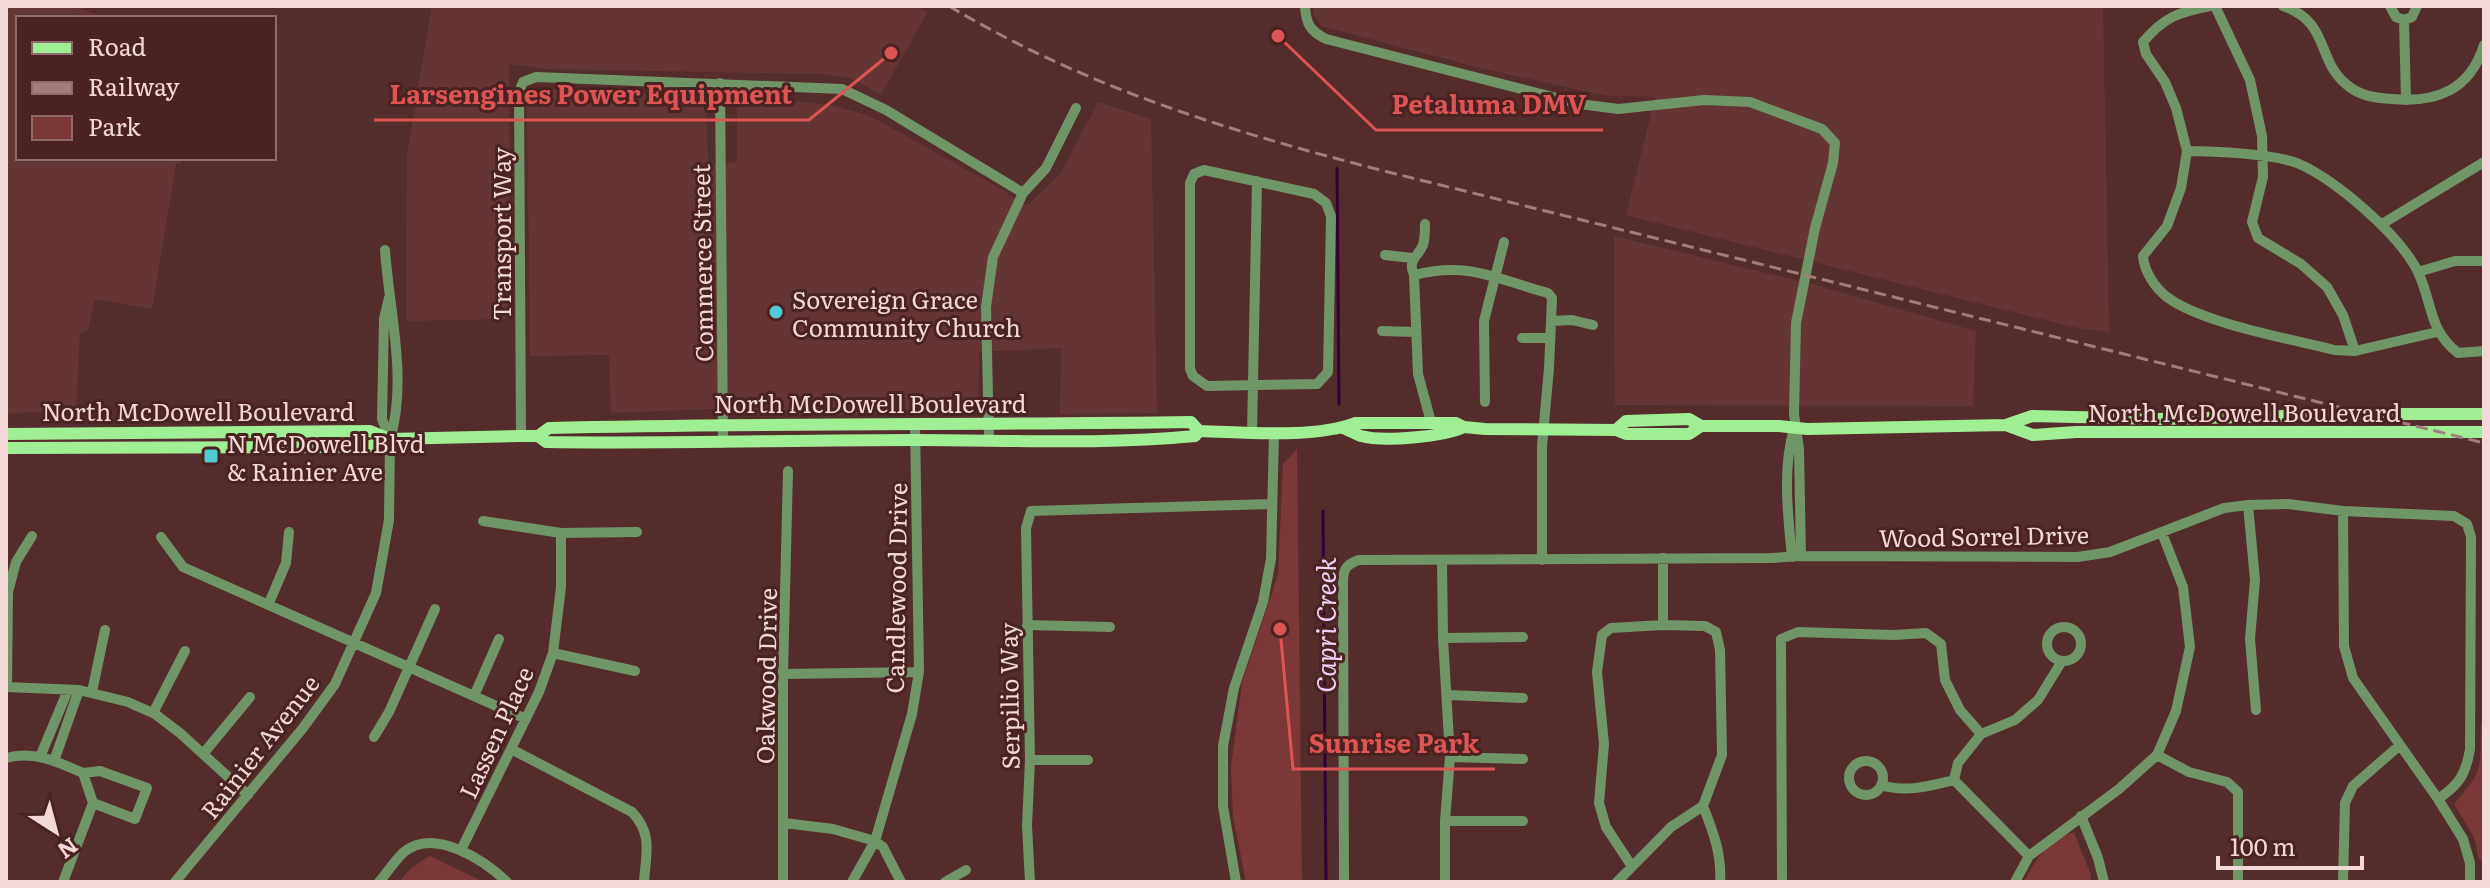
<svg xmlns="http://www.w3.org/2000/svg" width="2490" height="888" font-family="Literata,serif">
<rect width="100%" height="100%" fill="#552c2c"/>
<path fill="#653535" d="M6,6H72L108,18H18V158H182L181,164H176L152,309L95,299L88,330L80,333L76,409L6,414Z
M432,6H917L927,13L881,95L851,78L823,74L547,69L509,64L510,319L406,321L407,154Z
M1314,6H2103L2109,332L2078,328L1626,215L1655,97L1607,96L1480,68L1321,26L1314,16Z
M538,89L706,95L708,165L737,162V103L777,100L830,105L868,115L1001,189L1027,206L1061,173L1098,102L1151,119L1157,413L1060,414L1061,348L979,352L978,410L858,415H743L736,408L611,413L609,355L530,356L527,99Z
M1614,236L1815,285L1976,331L1973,406L1615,405Z"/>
<path fill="#7c3738" d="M1297,449L1302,882H1246L1233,817L1231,767L1242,683L1278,575L1283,464Z
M2481,722H2484V860H2479L2474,837L2454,804C2485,769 2480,767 2481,722Z
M2074,833L2091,875V882H2023C2035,863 2049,835 2074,833Z
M430,856L484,882H399L412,867Z"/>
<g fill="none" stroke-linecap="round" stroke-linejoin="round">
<path stroke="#31003a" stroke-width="3" d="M1337,168L1339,404
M1323,511L1326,882"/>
<path stroke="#709569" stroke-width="10" d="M1305,6C1306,24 1310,31 1326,39L1580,104L1618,109L1704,100L1750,102L1822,129L1835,143L1833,163L1815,228L1796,323L1794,414L1799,449L1801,556
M2210,6C2179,12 2164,17 2143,42L2146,54L2165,82L2176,108L2187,151L2181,188L2167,226L2143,256C2144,271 2155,288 2167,297C2201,323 2291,339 2334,350L2355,351L2437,332
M2215,6L2250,80L2262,136L2263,177L2252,222L2258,238L2301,264L2327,287L2343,315L2355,351
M2283,6C2332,22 2315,64 2351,88C2364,97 2378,98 2392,99C2437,103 2470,90 2484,45
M2390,6L2396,17L2404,20L2412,17L2417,6
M2404,20L2406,100
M720,83L723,443
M2187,151C2215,151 2272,154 2297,163C2335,179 2400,235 2418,272C2433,304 2428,329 2458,353L2484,351
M1204,170L1314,194L1326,203L1331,216L1328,372L1317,384L1207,386L1193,376L1190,369V183L1194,174Z
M1425,224C1425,230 1425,239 1423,245C1418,257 1407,260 1414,275L1418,374L1431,422
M2382,224L2484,162
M385,250C389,310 408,380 390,439
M1385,255L1412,258
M2418,272L2455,261H2484
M1414,275C1470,261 1495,279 1548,293L1552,298L1549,368L1542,446V560
M1552,321L1572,320L1593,325
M1382,331L1415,332
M1522,338H1550
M1485,402L1484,321L1504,242
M1252,433L1257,181
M521,436L519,92L523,82L536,77L842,89L886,110L1023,193
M989,440L986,307L993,257L1023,193L1046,168L1076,108
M2248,505L2255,580L2250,639L2256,710
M2343,511L2344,646L2353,678L2438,799L2463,839L2470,863V882
M483,521L561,533L637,532
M161,537L183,567L526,719
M1792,557C1788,515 1782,470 1794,429
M1442,561L1443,638L1450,757L1445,821V882
M269,603L286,563L289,532
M1027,625L1110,627
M1663,625V558
M2047 644a17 17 0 1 1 34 0a17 17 0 1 1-34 0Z
M1443,638L1523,637
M553,653L635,671
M783,674L919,672
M6,687L79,690L128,702L155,714L180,733L248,795
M7,687L8,592L16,562L32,536
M92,692L105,630
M1448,695L1523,698
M474,696L499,639
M153,713L185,651
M374,737L389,712L435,609
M511,749L632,812C653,834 646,853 644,882
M203,754L250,697
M2157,755L2189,772L2227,782L2238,792V882
M40,757L68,690
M1450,757L1523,759
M6,758C33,750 58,762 83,773L93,803L63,882
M1030,760H1088
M1849 778a17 17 0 1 1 34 0a17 17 0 1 1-34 0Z
M54,761L79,690
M83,773L100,771L147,788L135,819L93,803
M1954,780L1958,763L1981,734L2015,720L2038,700L2062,661
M1954,780L2029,856
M1881,785C1906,793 1929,786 1954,780
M1703,806C1713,831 1722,855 1720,882
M2081,816L2098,858L2104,882
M1445,821H1523
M784,823L833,829L875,841L852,882
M461,850L539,692L553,653L561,587V533
M175,882L303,728L335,684L376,593L389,520L390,439L382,419L384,319L389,298
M379,882C387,873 395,860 404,852C434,827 484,860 507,882
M783,882V674L788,471
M901,882L883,847L875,841L912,714L919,672L915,424
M945,882L966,870
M1030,882L1027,826L1030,760L1026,528L1031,511L1272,504
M1236,882L1223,806V746L1234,688L1263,602L1271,559L1274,433
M1344,882L1343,579C1344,567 1348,564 1359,560L1772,558L1801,556L2078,557L2110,552L2224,508L2248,505L2288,504L2343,511L2454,516L2467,524L2471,537L2470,749C2466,774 2459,785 2438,799
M1617,882L1671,827L1703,806L1722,755L1720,650L1716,632L1705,626L1663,625L1611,628L1602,635L1597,672L1604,744L1599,803L1606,827L1631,865
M1782,882L1781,639L1798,632L1894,635L1926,633L1941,644L1945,680L1960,710L1981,734
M2015,882L2029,856L2119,789L2157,755L2176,711L2190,647L2183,587L2162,533
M2343,882L2345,803L2353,786L2400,745"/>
<path stroke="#a1ef95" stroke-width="12" d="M2006,425L2033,435L2076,432H2484
M1343,428C1349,430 1355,434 1361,436C1383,442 1444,437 1464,427
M1616,430L1626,421L1689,419L1701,426H1779L1807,429L2006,425L2032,416L2160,419L2366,414H2484
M6,434L370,431L390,439
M538,436L549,428C763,423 976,425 1191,422L1199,431
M6,448L368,447L390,439L521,436H538L546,442C669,444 792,440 916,440C1009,440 1102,445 1195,436L1199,431C1245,432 1313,439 1355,423H1456L1464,427L1485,429L1616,430L1626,434H1689L1701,426"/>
<path stroke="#a07e7d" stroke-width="3" stroke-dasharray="12 6" stroke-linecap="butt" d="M949,6C1090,90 1238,134 1396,174L2484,443"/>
</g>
<g fill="#51ccd4" stroke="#4a2222" stroke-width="3">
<circle cx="776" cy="312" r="8"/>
<rect x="203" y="448" width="16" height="16" rx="4"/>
</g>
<g text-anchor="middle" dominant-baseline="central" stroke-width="6" stroke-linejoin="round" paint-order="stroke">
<g font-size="24" fill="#f2d8d6" stroke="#4a2222">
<text transform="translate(500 234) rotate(-90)">Transport Way</text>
<text transform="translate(701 263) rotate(-91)">Commerce Street</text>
<text x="870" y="402">North McDowell Boulevard</text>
<text x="198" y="410">North McDowell Boulevard</text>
<text x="2244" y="411">North McDowell Boulevard</text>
<text transform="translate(1984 535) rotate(-1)">Wood Sorrel Drive</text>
<text transform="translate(895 588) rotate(-89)">Candlewood Drive</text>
<text transform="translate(765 676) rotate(-89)">Oakwood Drive</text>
<text transform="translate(1008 696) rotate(-91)">Serpilio Way</text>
<text transform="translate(495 732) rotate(-65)">Lassen Place</text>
<text transform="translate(259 746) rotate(-52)">Rainier Avenue</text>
</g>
<g font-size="24" fill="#f2d8d6" stroke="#4a2222" text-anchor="start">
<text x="792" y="298">Sovereign Grace<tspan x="792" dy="28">Community Church</tspan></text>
<text x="227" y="442">N McDowell Blvd<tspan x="227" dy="28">&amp; Rainier Ave</tspan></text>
</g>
<g font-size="26" font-style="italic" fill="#efd2f5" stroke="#4a2222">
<text transform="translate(1324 625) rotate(-90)">Capri Creek</text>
</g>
</g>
<path fill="none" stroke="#dd5454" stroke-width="3" d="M891 53L809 120H374M1278 36L1376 130H1603M1280 629L1293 769H1495"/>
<g fill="#dd5454" stroke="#4a2222" stroke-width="3">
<circle cx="891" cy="53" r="8"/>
<circle cx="1278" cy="36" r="8"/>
<circle cx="1280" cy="629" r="8"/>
</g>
<g font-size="26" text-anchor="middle" font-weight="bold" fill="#dd5454" stroke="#4a2222" stroke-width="6" stroke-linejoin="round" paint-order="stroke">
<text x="591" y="104">Larsengines Power Equipment</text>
<text x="1489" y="114">Petaluma DMV</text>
<text x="1394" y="753">Sunrise Park</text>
</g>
<rect width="2490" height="888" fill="none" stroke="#f2d8d6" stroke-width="16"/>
<rect x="16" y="16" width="260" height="144" fill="#4a2222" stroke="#8d6b6a" stroke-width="2"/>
<rect x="32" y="42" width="40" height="12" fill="#a1ef95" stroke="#8d6b6a" stroke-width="2"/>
<text x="88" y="56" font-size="24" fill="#f2d8d6">Road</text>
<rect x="32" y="82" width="40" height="12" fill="#a07e7d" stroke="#8d6b6a" stroke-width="2"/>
<text x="88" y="96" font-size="24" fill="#f2d8d6">Railway</text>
<rect x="32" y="116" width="40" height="24" fill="#7c3738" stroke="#8d6b6a" stroke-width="2"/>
<text x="88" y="136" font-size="24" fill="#f2d8d6">Park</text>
<g transform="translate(56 832) rotate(144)" stroke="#4a2222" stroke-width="6" paint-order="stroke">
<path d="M0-6L14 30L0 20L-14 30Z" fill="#f2d8d6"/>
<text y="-12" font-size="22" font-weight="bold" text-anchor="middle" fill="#f2d8d6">N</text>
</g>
<path d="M2218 856v12h144v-12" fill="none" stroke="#f2d8d6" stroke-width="4"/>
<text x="2230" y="856" font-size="24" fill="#f2d8d6" stroke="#4a2222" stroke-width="6" paint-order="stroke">100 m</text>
</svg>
